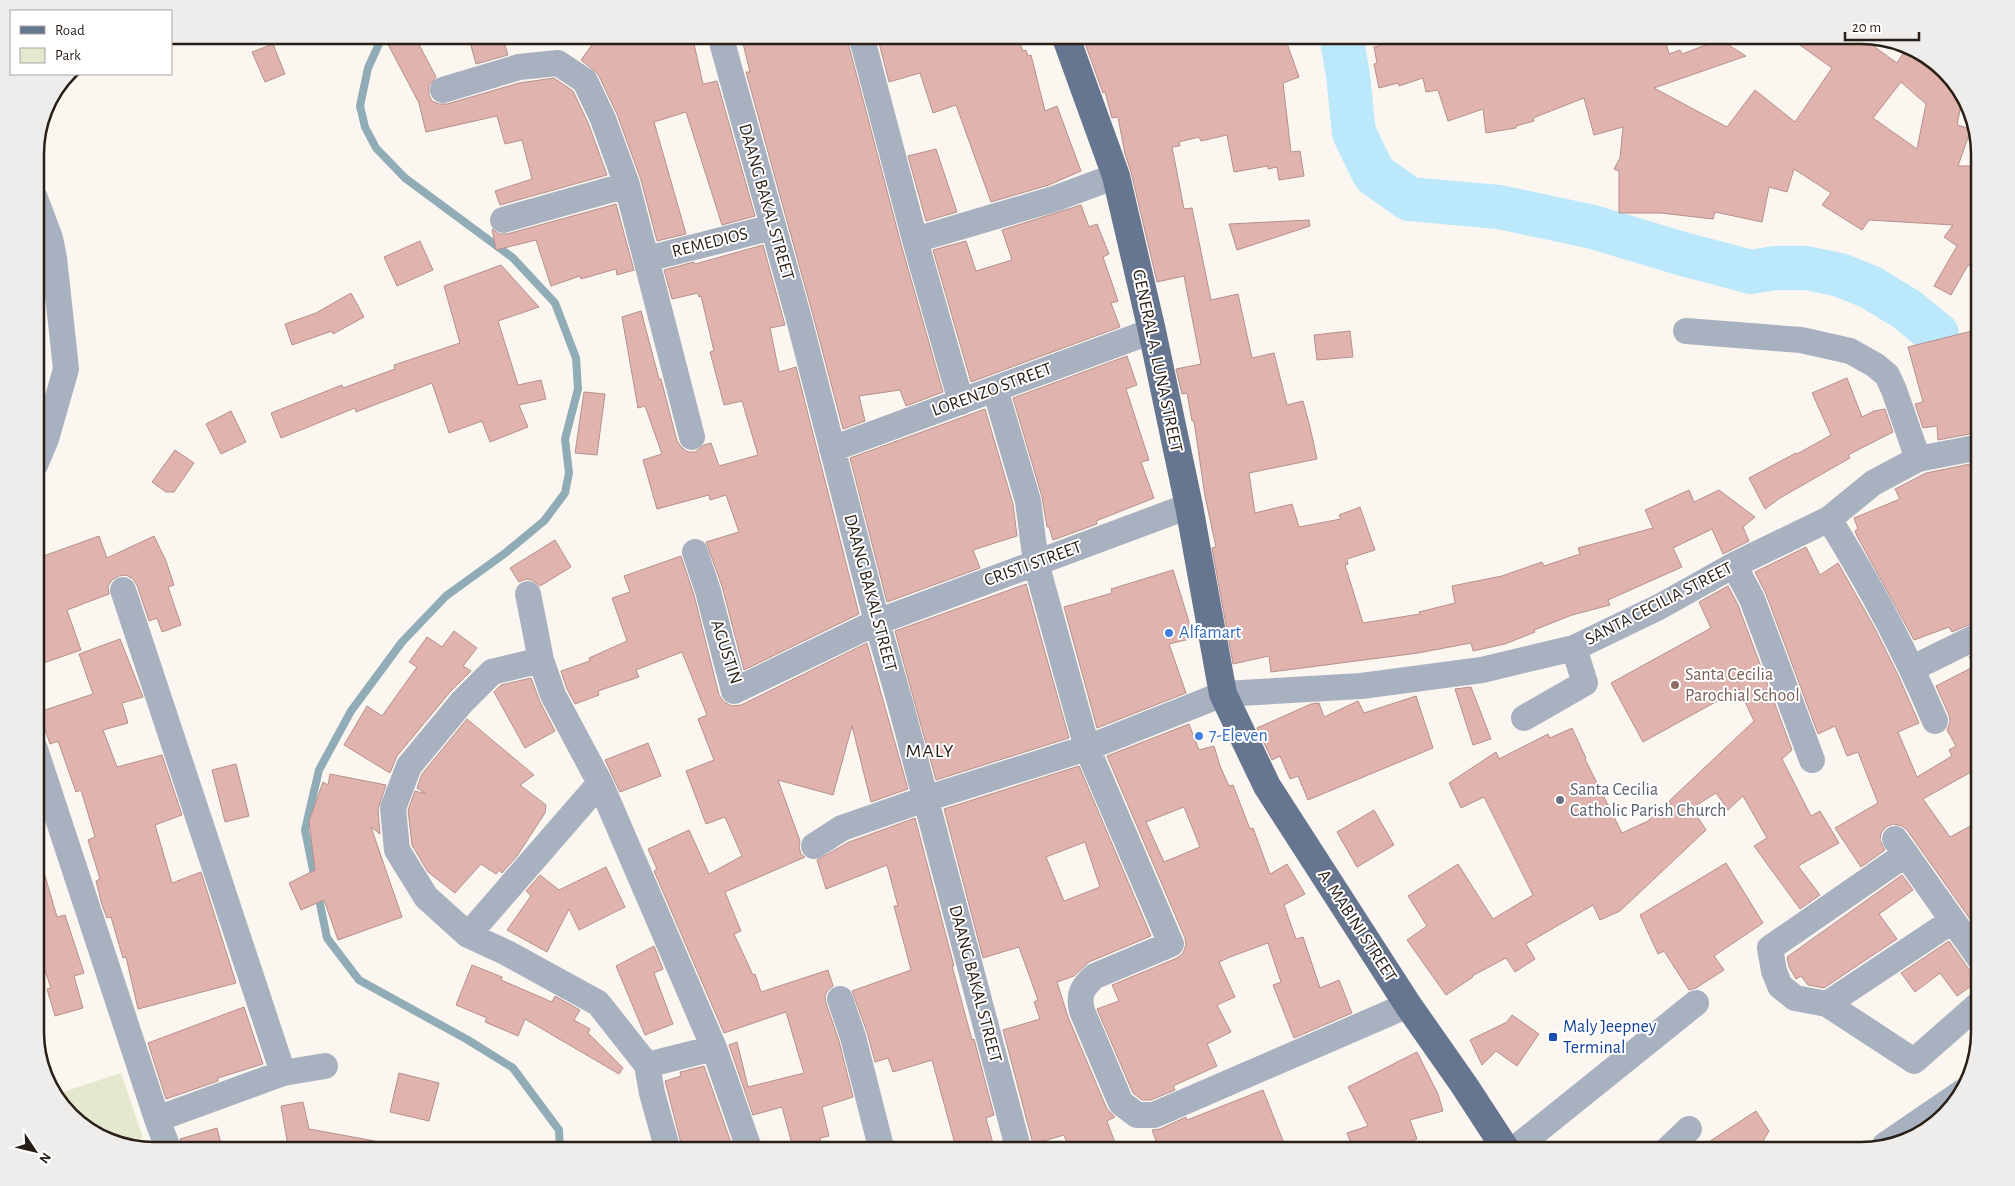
<svg xmlns="http://www.w3.org/2000/svg" width="2015" height="1186" font-family="'Alegreya Sans',sans-serif">
<rect width="100%" height="100%" fill="#fcf6f1"/>
<path fill="#e4e8ce" d="M121,1073L143,1138L127,1144L94,1135L54,1095Z"/>
<g fill="none" stroke-linecap="round" stroke-linejoin="round">
<path stroke="#90acb6" stroke-width="8" d="M315,880L305,830L319,770L351,711L402,642L446,596L504,554L544,521L565,493L569,473L565,439L578,389L576,358L555,303L513,258L405,178L376,148L365,127L360,106L368,68L383,35
M318,894L327,938L359,980L468,1040L513,1068L559,1130L560,1151"/>
<path stroke="#bce8fb" stroke-width="44" d="M1341,35L1348,75L1354,133L1374,174L1409,199L1499,207L1593,227L1683,254L1751,272L1775,268H1806L1840,275L1870,287L1906,309L1937,334"/>
</g>
<path fill="#e0b3ae" stroke="#b6908c" fill-rule="evenodd" d="M383,35H414L436,77L429,86V95L432,101L439,104H447L519,83L554,78L573,91L589,125L607,175L500,205L495,191L532,179L522,140L505,144L497,116L426,132L419,103Z
M468,35H502L508,55L476,64Z
M599,35H635L645,42L675,35H692L703,84L717,81L755,216L722,225L686,112L654,122L686,234L657,241L641,180L617,114L598,74L581,60Z
M741,35H811L813,41L846,35L901,244L943,392L906,406L900,390L859,396L865,421L843,429L814,319L746,72H750Z
M877,35H1017L1023,51L1026,50L1028,56L1031,55L1045,111L1057,106L1081,171L1049,185L991,202L956,105L933,113L920,73L889,82Z
M1082,35H1284L1299,77L1283,83L1291,152L1300,151L1304,176L1279,180L1277,167L1268,169V166L1234,172L1227,135L1201,141L1199,137L1179,142L1180,146L1172,147L1184,209L1192,208L1211,300L1238,294L1252,358L1274,353L1287,405L1303,401L1310,427L1317,459L1249,473L1255,513L1292,504L1299,527L1341,519L1339,515L1360,507L1375,550L1347,559L1348,564L1345,565L1363,623L1420,614L1419,612L1455,603L1452,586L1502,576L1542,562L1544,566L1580,554L1578,548L1653,528L1645,510L1689,490L1694,502L1719,490L1755,517L1743,527L1749,541L1723,554L1712,529L1673,548L1682,567L1608,600L1610,605L1572,615L1534,630L1535,632L1505,644L1473,651L1471,643L1418,653L1271,672L1269,656L1233,664L1212,548L1216,547L1205,496L1194,421H1192L1187,393L1182,394L1176,369L1201,364L1184,276L1157,282L1131,172L1125,154L1118,117L1112,118L1105,92L1103,93Z
M1377,35H1664L1669,54L1680,50L1682,54L1727,37L1730,46L1746,56L1654,88L1727,127L1755,90L1795,122L1832,68L1786,35H1858L1897,63L1907,47L1921,51L1964,94L1966,100H1962L1957,125L1971,129L1958,166H1980V271L1968,265L1951,295L1934,286L1957,246L1944,237L1953,225L1869,220L1862,230L1822,205L1831,193L1794,169L1787,192L1769,187L1762,222L1715,212L1713,219L1661,213H1619V171L1614,169L1620,158L1623,127L1594,135L1584,98L1533,118L1534,121L1516,126V128L1486,133L1483,109L1448,121L1438,90L1426,92L1423,78L1399,86L1398,83L1379,88L1374,64L1377,63L1374,47L1379,46ZM1901,82L1926,104L1917,149L1873,118Z
M273,44L285,74L265,82L252,52Z
M936,149L957,212L926,221L908,156Z
M616,204L634,270L617,275L616,269L581,279L580,276L551,286L536,240L496,250L492,229L499,234H507Z
M1081,205L1089,227L1097,224L1109,254L1103,257L1118,301L1111,303L1120,327L971,382L933,250L966,241L976,271L1012,260L1002,230Z
M1309,220L1310,226L1237,250L1229,224Z
M420,241L433,270L397,286L384,257Z
M763,245L785,325L770,328L779,372L796,367L859,614L744,670L722,586L706,542L739,532L726,495L710,500L709,495L657,509L643,460L662,454L645,406L638,408L622,317L641,311L659,379H661L677,441L682,448L688,452H695L704,445L711,443L719,466L758,455L742,401L724,405L710,352L714,351L701,296L699,297L698,293L672,299L664,270L694,262L695,264Z
M501,265L539,307L498,321L518,385L541,380L546,399L519,405L528,427L490,442L482,421L449,433L432,383L356,412L355,408L281,438L271,413L342,385L343,388L395,369L394,365L460,343L444,286Z
M351,293L364,317L333,334L332,331L292,345L285,324L316,313Z
M1980,329V432L1938,440L1937,426L1923,428L1915,404L1923,402L1908,347Z
M1350,331L1353,357L1317,360L1314,335Z
M1127,356L1137,385L1126,389L1149,460L1141,462L1154,498L1096,521L1097,524L1053,540L1049,527H1047L1042,497L1013,398Z
M1847,378L1862,417L1874,411L1885,409L1893,432L1848,455L1850,458L1780,498L1765,509L1749,478L1796,453L1797,454L1831,435L1812,393Z
M584,392L605,394L597,455L575,453Z
M985,409L1013,504L1017,536L973,550L980,568L887,602L850,458Z
M231,411L246,442L221,454L206,424Z
M175,450L194,463L174,492H166L152,482Z
M1980,462V620L1952,632L1949,627L1914,640L1857,536L1855,531L1858,529L1854,518L1900,499L1895,489L1926,473Z
M99,536L107,558L154,536L166,561L174,585L168,587L181,625L162,632L157,618L149,621L137,585L133,579L126,575L119,576L112,580L108,586L109,594L67,610L81,650L35,666V559Z
M555,540L571,567L540,586L532,580L526,579L519,582L510,568Z
M1806,547L1820,575L1838,563L1873,625L1898,675L1919,723L1898,732L1917,777L1952,756L1949,750L1956,746L1947,730L1950,722L1949,715L1936,686L1975,666L1969,657L1980,652V767L1923,799L1950,837L1980,821V933L1907,830L1902,826L1893,824L1886,827L1881,833L1880,840L1885,850L1861,867L1835,828L1878,803L1858,752L1847,756L1835,726L1818,734L1766,594L1755,572Z
M681,556L694,595L719,695L724,702L732,706L741,705L867,643L908,789L871,802L852,726L833,795L778,780L800,841L799,847L801,854L805,857L725,892L741,931L734,934L753,975L755,974L761,992L828,970L833,986L828,990L825,996L826,1003L839,1041L853,1097L822,1107L829,1136L820,1138L823,1151H794L782,1107L753,1115L729,1045L737,1042L748,1087L804,1073L786,1012L724,1033L654,871L657,869L648,849L689,830L709,874L742,856L725,817L706,824L686,771L714,760L698,719L707,715L682,652L636,670L639,677L598,691L599,695L575,704L567,689L561,671L590,661L589,658L627,641L612,598L630,592L624,576Z
M1173,570L1194,638L1169,644L1186,693L1097,728L1064,607L1112,593L1111,589Z
M1026,584L1069,738L936,780L895,631Z
M1728,586L1738,605L1792,750L1782,759L1811,816L1820,811L1839,843L1798,866L1820,895L1800,909L1754,846L1767,838L1743,796L1728,810L1716,793L1692,808L1706,830L1620,911L1600,920L1593,905L1526,944L1535,959L1515,972L1506,958L1472,976L1473,977L1446,995L1407,940L1427,926L1408,896L1458,864L1493,919L1533,895L1484,797L1461,808L1449,783L1496,752L1499,759L1548,734L1550,738L1572,728L1586,758L1585,759L1622,833L1648,821L1754,721L1739,689L1643,742L1611,683L1711,628L1699,602Z
M454,631L477,648L463,666L471,671L450,692L397,756L390,773L344,745L367,706L382,716L417,667L409,662L427,637L442,647Z
M120,639L143,697L122,703L128,723L103,730L117,767L162,755L182,815L155,825L172,883L201,872L236,983L138,1009L126,957L123,958L111,917L107,918L102,905L96,881L100,879L88,840L95,837L81,790L76,792L58,741L50,744L39,712L93,694L79,654Z
M531,678L540,702L555,731L525,748L494,692L501,685Z
M1471,687L1491,739L1473,745L1455,689Z
M1416,696L1433,748L1308,800L1298,776L1290,779L1280,756L1272,760L1257,728L1311,704L1319,703L1324,717L1358,701L1364,713Z
M467,719L534,775L520,785L546,805L545,813L517,856L502,873L499,870L496,874L481,864L455,893L428,872L412,845L408,810L415,791L426,794L417,788L422,774Z
M1189,724L1199,750L1214,746L1220,766L1229,786L1233,785L1250,829L1253,828L1270,874L1287,864L1305,894L1284,905L1296,939L1303,937L1320,988L1339,980L1352,1013L1294,1038L1273,985L1281,982L1268,943L1230,957L1219,962L1235,997L1217,1005L1231,1032L1207,1044L1217,1066L1173,1086L1175,1090L1151,1100H1142L1133,1093L1097,1009L1119,1001L1112,985L1177,958L1183,953L1186,945L1185,938L1107,756ZM1184,807L1200,847L1164,862L1146,822Z
M648,743L661,776L620,792L605,760Z
M236,764L249,816L225,822L212,770Z
M1079,766L1151,936L1089,962L1074,976L1057,982L1068,1017L1107,1109L1115,1117L1107,1121L1118,1151H1070L1064,1135L1033,1144L1003,1030L1040,1019L1034,1002L1038,1000L1019,947L983,958L944,809ZM1085,842L1100,887L1064,901L1046,857Z
M330,774L386,785L378,809L380,834L371,827L402,917L338,940L324,900L301,910L289,883L315,870L309,821L323,782L328,785Z
M1374,810L1394,845L1357,867L1337,832Z
M915,818L954,966H952L958,988L972,1040L974,1039L994,1115L986,1118L995,1151H957L932,1060L893,1072L888,1058L875,1062L867,1032L852,991L911,970L894,906H898L887,865L826,889L817,860L849,842Z
M41,862L57,917L65,915L84,973L74,976L83,1008L55,1016L47,989L51,988L35,942V863Z
M1726,863L1763,923L1714,956L1724,970L1696,988L1689,990L1664,951L1658,954L1640,915Z
M606,867L625,907L579,930L569,909L547,952L507,930L531,896L526,891L540,875L559,890Z
M1902,875L1913,890L1879,914L1897,939L1824,988L1808,985L1801,976L1796,979L1789,967L1787,957Z
M1949,941L1968,968L1973,972L1980,974V980L1957,996L1940,973L1915,992L1901,973Z
M654,946L663,969L654,973L673,1024L645,1035L616,966Z
M472,965L502,977L501,980L552,1002L555,996L580,1010L574,1020L590,1029L588,1033L623,1068L619,1074L525,1019L518,1036L485,1022L487,1018L456,1005Z
M244,1007L263,1064L218,1078V1081L166,1099L148,1043Z
M1512,1015L1539,1034L1517,1066L1496,1051L1482,1065L1470,1040L1507,1022Z
M1417,1052L1438,1094L1443,1111L1410,1120L1417,1139L1386,1151H1354L1347,1133L1368,1126L1348,1087Z
M704,1066L734,1151H683L665,1081L681,1076L680,1072Z
M399,1073L439,1083L429,1121L390,1112Z
M1263,1090L1287,1151H1160L1152,1130L1160,1129L1186,1117L1187,1120Z
M303,1102L309,1129L375,1141L374,1151H289L281,1106Z
M1756,1111L1769,1131L1763,1141L1749,1151H1695Z
M217,1128L223,1151H184L180,1139Z"/>
<g fill="none" stroke-linecap="round" stroke-linejoin="round">
<path stroke="#a8b1c0" stroke-width="26" d="M720,35L800,323L877,622L901,706L1019,1151
M861,35L915,240L961,402
M443,90L519,67L558,63L585,81L603,119L627,185L692,437
M35,198L50,238L54,258L66,369L46,439L35,465
M503,220L627,185
M915,240L1054,199L1116,176
M647,259L773,227
M1686,331L1801,340L1850,351L1875,365L1887,375L1894,390L1918,459
M995,389L1028,501L1036,563L1087,748L1171,944L1095,976C1082,987 1078,995 1082,1011L1121,1103L1137,1115H1154L1408,1005
M832,449L1152,331
M1829,519C1870,585 1905,650 1935,721
M695,552L708,591L734,691L877,622L1189,506
M1734,565L1752,599L1812,760
M123,590L283,1073
M528,594L541,660L553,695L600,783L714,1048L750,1151
M541,660L492,672L462,702L409,766L393,808L397,850L426,897L468,935L507,953L598,1003L647,1065L652,1093L668,1151
M1913,668L1980,635
M1524,718L1585,683L1574,648
M35,749L157,1119L169,1151
M1895,839L1980,959
M814,846L842,828L925,799L1087,748L1223,694L1361,686L1482,670L1574,648L1659,607L1734,565L1829,519L1873,483L1918,459L1980,447
M1906,854L1770,948L1774,971L1780,986L1795,998L1827,1004L1914,1061L1980,1003
M468,935L600,783
M840,999L853,1037L882,1151
M1827,1004L1952,921
M647,1065L714,1048
M157,1119L283,1073L325,1066
M1885,1145L1964,1091
M1512,1151L1696,1003
M1666,1151L1689,1129"/>
<path stroke="#677690" stroke-width="28" d="M1065,35L1116,176L1152,331L1189,506L1223,694L1267,786L1408,1005L1464,1085L1507,1151"/>
</g>
<g fill="#3f7fe0" stroke="#fff" stroke-width="2">
<circle cx="1169" cy="633" r="5"/>
<circle cx="1199" cy="736" r="5"/>
</g>
<circle fill="#8d6e63" stroke="#fff" stroke-width="2" cx="1675" cy="685" r="5"/>
<circle fill="#6b7280" stroke="#fff" stroke-width="2" cx="1560" cy="800" r="5"/>
<rect fill="#1a4fb4" stroke="#fff" stroke-width="2" x="1548" y="1032" width="10" height="10" rx="2.5"/>
<g text-anchor="middle" dominant-baseline="central" stroke-width="4" stroke-linejoin="round" paint-order="stroke">
<g font-size="18" fill="#291f16" stroke="#fff">
<text transform="translate(766 202) rotate(74)">DAANG BAKAL STREET</text>
<text transform="translate(710 243) rotate(-14)">REMEDIOS</text>
<text transform="translate(1157 361) rotate(78)">GENERAL A. LUNA STREET</text>
<text transform="translate(992 390) rotate(-20)">LORENZO STREET</text>
<text transform="translate(1033 564) rotate(-20)">CRISTI STREET</text>
<text transform="translate(870 593) rotate(75)">DAANG BAKAL STREET</text>
<text transform="translate(1659 604) rotate(-27)">SANTA CECILIA STREET</text>
<text transform="translate(726 652) rotate(72)">AGUSTIN</text>
<text transform="translate(1357 926) rotate(57)">A. MABINI STREET</text>
<text transform="translate(975 984) rotate(75)">DAANG BAKAL STREET</text>
</g>
<g font-size="18" fill="#366cbe" stroke="#fff" text-anchor="start">
<text x="1179" y="633">Alfamart</text>
<text x="1209" y="736">7-Eleven</text>
</g>
<g font-size="18" fill="#785e54" stroke="#fff" text-anchor="start">
<text x="1685" y="675">Santa Cecilia<tspan x="1685" dy="21">Parochial School</tspan></text>
</g>
<g font-size="18" fill="#5b616d" stroke="#fff" text-anchor="start">
<text x="1570" y="790">Santa Cecilia<tspan x="1570" dy="21">Catholic Parish Church</tspan></text>
</g>
<g font-size="18" fill="#164399" stroke="#fff" text-anchor="start">
<text x="1563" y="1027">Maly Jeepney<tspan x="1563" dy="21">Terminal</tspan></text>
</g>
<g font-size="20" letter-spacing="1" fill="#291f16" stroke="#fff">
<text x="930" y="751">MALY</text>
</g>
</g>
<path d="M0 0H2015V1186H0ZM154 44H1861A110 110 0 0 1 1971 154V1032A110 110 0 0 1 1861 1142H154A110 110 0 0 1 44 1032V154A110 110 0 0 1 154 44Z" fill="#eeedec" fill-rule="evenodd"/>
<path fill="none" stroke="#291f16" stroke-width="2.5" d="M154 44H1861A110 110 0 0 1 1971 154V1032A110 110 0 0 1 1861 1142H154A110 110 0 0 1 44 1032V154A110 110 0 0 1 154 44Z"/>
<rect x="10" y="10" width="162" height="65" fill="#ffffff" stroke="#a9a5a2"/>
<rect x="20" y="26" width="25" height="8" fill="#677690" stroke="#a9a5a2"/>
<text x="55" y="35" font-size="15" fill="#291f16">Road</text>
<rect x="20" y="48" width="25" height="15" fill="#e4e8ce" stroke="#a9a5a2"/>
<text x="55" y="60" font-size="15" fill="#291f16">Park</text>
<g transform="translate(35 1151) rotate(125)" stroke="#ffffff" stroke-width="4" paint-order="stroke">
<path d="M0-4L9 19L0 12L-9 19Z" fill="#291f16"/>
<text y="-8" font-size="14" font-weight="bold" text-anchor="middle" fill="#291f16">N</text>
</g>
<path d="M1845 32v8h74v-8" fill="none" stroke="#291f16" stroke-width="2.5"/>
<text x="1852" y="32" font-size="15" fill="#291f16" stroke="#ffffff" stroke-width="4" paint-order="stroke">20 m</text>
</svg>
